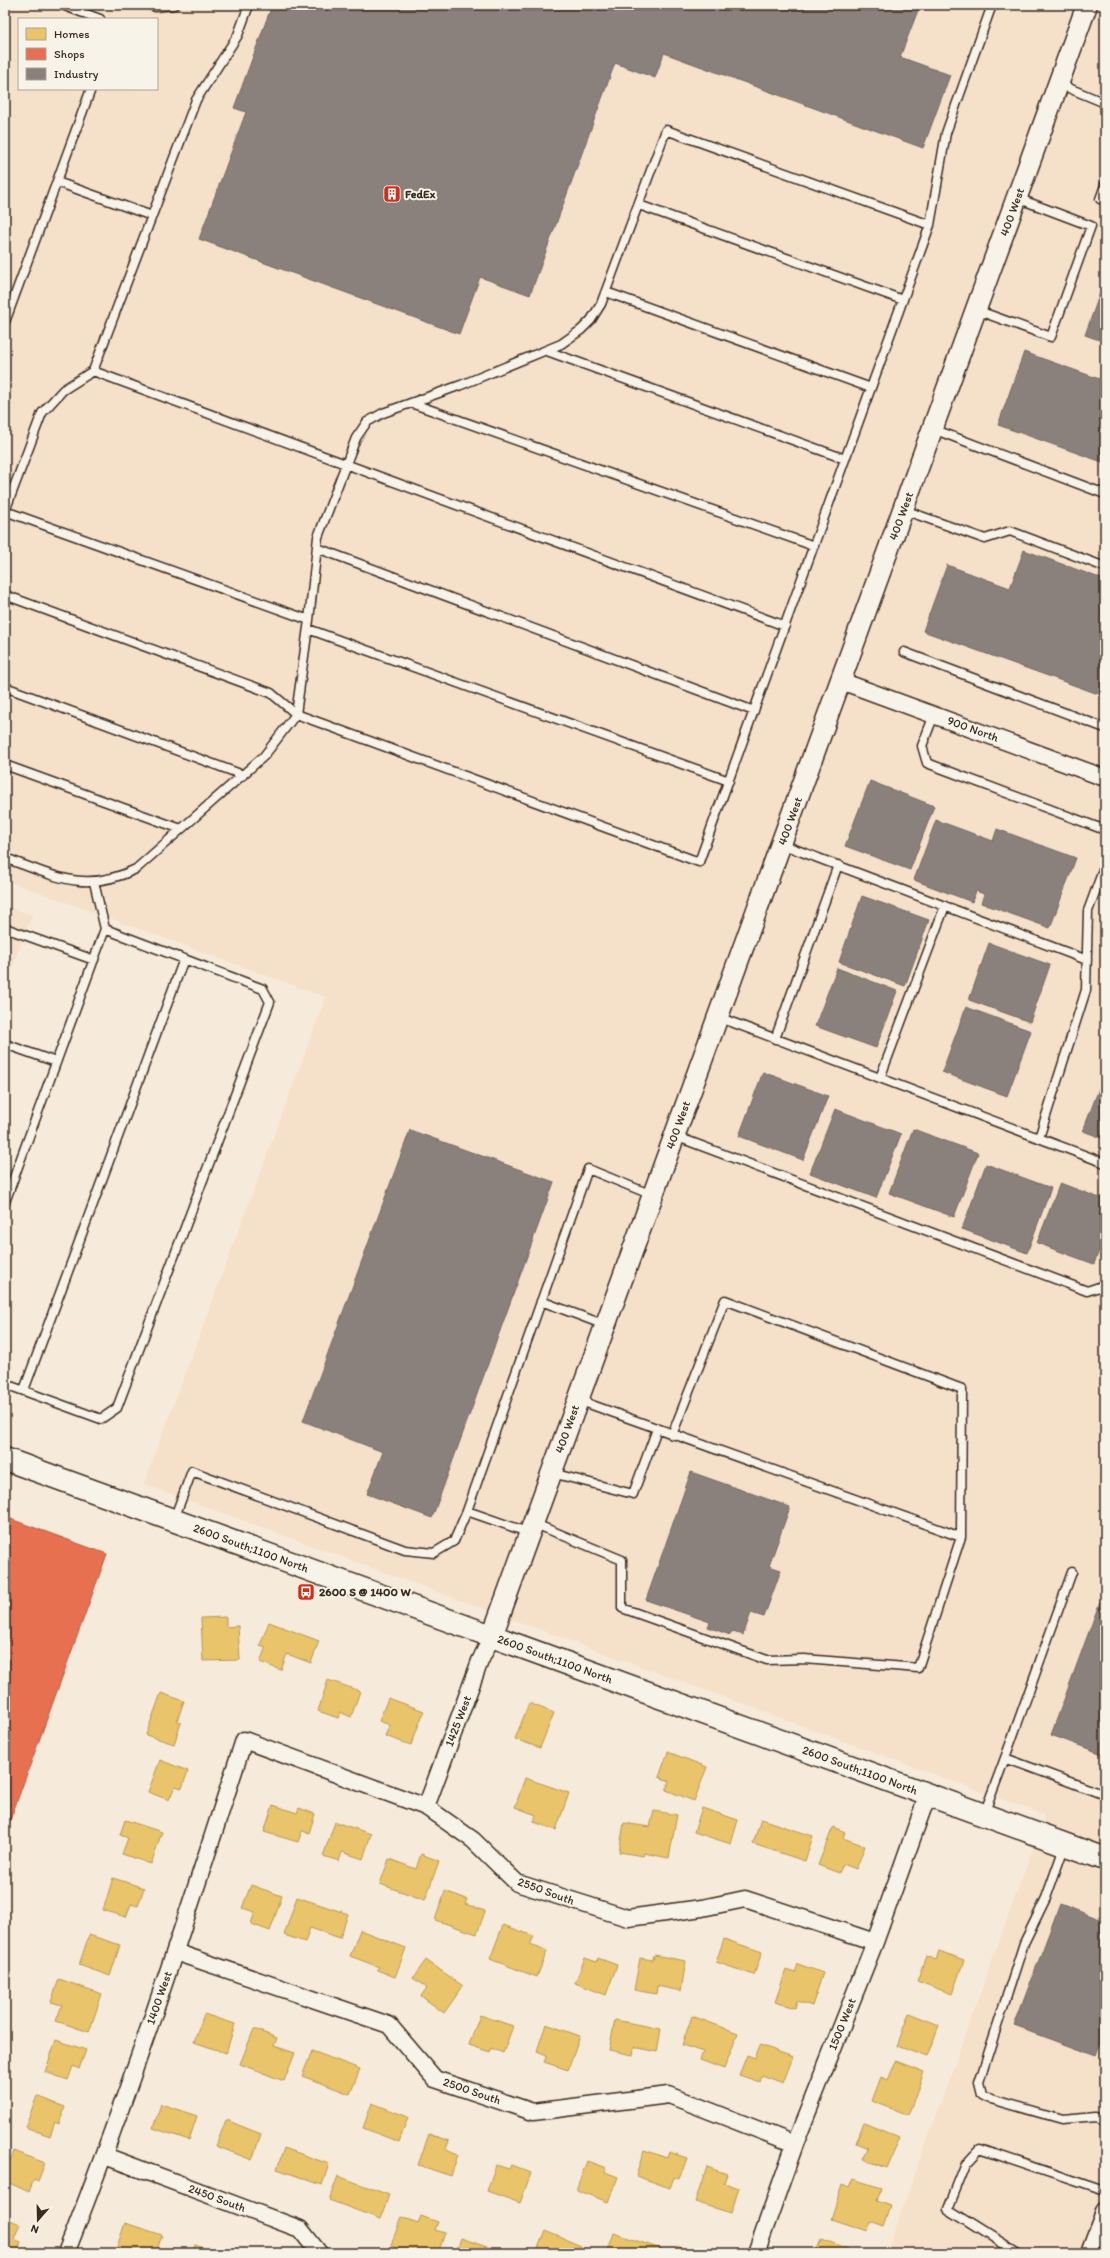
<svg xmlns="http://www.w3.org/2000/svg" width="1110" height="2258" font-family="Itim,sans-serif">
<rect width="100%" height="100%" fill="#f6eada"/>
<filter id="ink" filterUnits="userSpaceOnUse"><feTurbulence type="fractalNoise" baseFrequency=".025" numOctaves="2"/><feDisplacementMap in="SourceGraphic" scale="8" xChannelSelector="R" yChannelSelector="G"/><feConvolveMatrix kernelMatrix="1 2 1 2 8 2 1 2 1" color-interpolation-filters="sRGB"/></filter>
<g filter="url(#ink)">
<path fill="#f5e0c9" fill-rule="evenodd" d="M5,5H1105V2253H886L1045,1815L144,1484L326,997L5,880ZM19,19H157V89H19Z
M5,906L32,915L5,986Z"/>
<path fill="#e9c46a" stroke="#b59653" d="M226,1617V1627L238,1626L240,1660L203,1661L201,1618Z
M269,1622L319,1641L311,1663L287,1654L281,1670L260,1662L266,1647L260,1645Z
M328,1680L360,1691L351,1717L340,1712L338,1718L318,1711Z
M161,1693L184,1701L177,1721L181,1723L174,1744L146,1735Z
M388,1698L424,1711L411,1745L385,1736L390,1725L379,1721Z
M529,1703L554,1713L540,1748L515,1739Z
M668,1752L707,1767L694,1801L666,1790L669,1781L659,1777Z
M160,1760L188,1771L182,1788L175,1786L169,1800L148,1792Z
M525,1778L569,1793L556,1830L534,1822L536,1815L515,1807Z
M273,1805L297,1813L299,1808L315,1814L309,1833L302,1831L298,1842L264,1832Z
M702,1808L738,1820L731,1844L694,1832Z
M654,1811L677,1815L669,1858L644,1853L643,1856L619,1852L624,1823L650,1827Z
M761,1819L813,1836L805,1861L753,1844Z
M125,1820L162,1832L151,1864L122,1854L128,1838L120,1835Z
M335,1822L371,1834L363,1859L342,1852L339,1861L323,1856Z
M833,1827L845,1832L843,1838L865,1846L856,1869L843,1864L839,1873L818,1865Z
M421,1854L439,1861L425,1900L380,1884L389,1859L416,1869Z
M113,1878L144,1888L138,1906L131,1904L126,1917L103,1910Z
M251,1885L282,1896L270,1931L251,1924L255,1912L242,1908Z
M445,1891L467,1899L465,1904L485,1911L477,1934L435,1920Z
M297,1897L348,1914L340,1938L310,1928L305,1942L284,1935Z
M503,1925L534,1936L530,1945L547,1951L537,1977L490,1959Z
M360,1930L406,1948L395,1977L377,1970L379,1967L350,1956Z
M89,1935L120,1945L110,1976L79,1965Z
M724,1939L762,1952L754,1975L716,1962Z
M939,1951L964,1960L952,1994L917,1981L926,1956L936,1960Z
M654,1955L686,1961L681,1991L657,1986L656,1994L634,1990L640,1958L653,1960Z
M585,1958L597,1962L598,1958L617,1965L606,1995L575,1983Z
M426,1960L463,1986L444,2013L421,1996L427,1988L413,1978Z
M798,1964L823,1973L812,2006L797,2001L795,2008L775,2002L786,1970L795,1973Z
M59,1979L102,1994L89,2032L56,2021L62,2005L51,2002Z
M909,2013L939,2025L927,2057L897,2046Z
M204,2014L235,2024L226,2053L194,2042Z
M480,2015L513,2026L503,2053L491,2048L490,2052L469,2045Z
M692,2016L738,2033L724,2069L700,2060L703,2052L682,2045Z
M615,2020L661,2029L657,2052L634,2047L633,2055L609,2050Z
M546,2024L580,2036L568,2070L544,2062L547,2055L537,2051Z
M254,2029L277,2038L274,2046L295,2053L284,2081L240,2064Z
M56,2040L86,2050L79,2069L73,2066L68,2080L45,2072Z
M760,2045L793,2057L783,2083L762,2075L760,2082L739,2075L747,2055L755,2058Z
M312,2051L360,2069L350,2094L302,2076Z
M896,2061L924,2072L908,2115L872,2101L881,2077L888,2080Z
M37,2096L65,2107L59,2124L55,2122L50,2136L25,2127Z
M372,2103L408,2117L399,2142L363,2128Z
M161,2104L197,2116L189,2140L153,2128Z
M226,2120L261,2134L252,2160L216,2146Z
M864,2122L900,2137L887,2168L863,2159L868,2148L856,2143Z
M429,2134L449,2141L446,2149L458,2154L451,2176L418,2165Z
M284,2148L329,2164L322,2185L277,2169Z
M644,2150L667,2158L669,2152L687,2158L679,2179L674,2177L670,2188L636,2176Z
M14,2151L45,2163L38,2181L34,2179L29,2192L5,2181V2173Z
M587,2161L606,2168L605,2172L618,2177L608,2202L576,2190Z
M496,2165L509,2169L511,2165L531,2173L520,2203L487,2191Z
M707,2167L727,2174L724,2183L739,2188L731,2213L695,2202Z
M338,2176L389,2195L380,2219L329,2200Z
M853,2179L881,2188L877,2201L891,2206L884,2227L870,2222L867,2231L831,2219L842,2185L849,2188Z
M421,2216L438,2222L435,2230L445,2233L438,2253H411L391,2246L401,2217L418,2223Z
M5,2218L20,2224L14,2239L21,2242L17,2253H5Z
M125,2223L162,2235L156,2253H115Z
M545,2231L581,2246L579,2253H536Z
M614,2233L661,2249L659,2253H607Z
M461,2238L504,2253H456Z
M822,2239L858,2253H816Z
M195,2245L217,2253H192Z
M676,2246L696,2253H674Z
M178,2249L189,2253H176Z"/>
<path fill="#e76f51" stroke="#b35a42" d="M5,1517L107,1554L5,1834Z"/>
<path fill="#8a817c" stroke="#726760" d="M272,5H920L900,57L950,75L923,148L664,53L655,78L615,63L530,295L480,277L459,334L199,239L246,112L234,108Z
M1105,279V342L1085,335Z
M1024,352L1105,381V463L998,425Z
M1024,550L1105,580V683L1101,695L923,631L947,565L1010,588Z
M870,781L934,806L910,870L845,846Z
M936,820L993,841L997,829L1076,858L1050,928L981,903L984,894L976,891L972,902L914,880Z
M862,896L929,920L905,986L839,962Z
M989,943L1050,965L1030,1022L969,1000Z
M837,968L897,991L876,1048L815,1026Z
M966,1007L1031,1031L1007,1096L942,1072Z
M1105,1056V1067L1101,1066Z
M763,1072L828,1096L803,1160L739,1136Z
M1104,1075L1105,1076V1139L1083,1131Z
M835,1109L901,1134L876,1198L810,1173Z
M913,1129L978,1153L954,1217L889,1193Z
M410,1130L554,1182L432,1518L367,1494L383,1452L303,1421Z
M986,1164L1051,1188L1027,1253L962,1229Z
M1060,1183L1105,1200V1234L1094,1264L1037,1243Z
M691,1472L790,1507L769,1566L781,1570L764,1617L751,1613L743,1635L732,1631L730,1635L708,1627L710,1622L646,1600Z
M1105,1588V1755L1051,1735Z
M1060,1904L1105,1921V2032L1096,2056L1014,2026Z"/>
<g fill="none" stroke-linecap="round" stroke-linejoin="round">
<defs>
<path id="service" d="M62,5L100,19
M150,5L155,7L174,5
M1059,84L1105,103
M57,182L152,216
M1100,199L1105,185
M639,205L903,300
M606,292L871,388
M976,310L1051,337L1091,226L1017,198
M5,322L91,89
M547,351L845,459
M93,371L785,626
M411,403L814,546
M933,429L1105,494
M904,510L985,539L1010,531L1105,567
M5,511L42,413L63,390L93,371L196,100L238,35L249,5
M5,511L309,620
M317,548L754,711
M5,595L271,693L296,714L699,862L930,225L946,133L992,5
M308,629L729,781
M904,652L1105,728
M5,687L243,775
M934,715L922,746L927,763L1105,830
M5,765L181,829
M781,844L1087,960
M5,858C55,876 84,894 136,869L264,756L296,714L309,620L318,537L356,438L367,422L383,413L461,385L561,344L581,330L591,320L601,304L666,130L930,225
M5,928L94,960
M718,1017L1105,1163
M775,1039L838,865
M5,1044L56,1062
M880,1078L945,906
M675,1136L1087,1291L1105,1285
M1039,1138L1086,990L1088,911L1105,865
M5,1202L105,929L94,882
M541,1301L605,1325
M5,1384L101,1419L117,1408L270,1002L263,989L105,929
M24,1390L184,959
M578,1400L961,1537L962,1389L725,1300L672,1435
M552,1473L633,1494L657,1429
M467,1511L588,1169L652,1195
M174,1519L192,1471L405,1550L434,1553L454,1541L467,1511L530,1533
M533,1523L622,1560V1608L767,1660L804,1659L918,1668L961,1537
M1005,1758L1072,1572
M984,1814L1005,1758L1105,1795
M1065,1845L1046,1898L1024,1943L979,2082L982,2094L991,2099L1061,2119L1097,2116L1105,2119
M1018,2253L948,2209L966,2164L980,2149L1105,2191"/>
<path id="minor" d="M841,681L1105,778
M426,1807L480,1661L492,1636
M175,1952L389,2025L435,2079L533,2112L669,2095L795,2144
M105,2156L300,2229L319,2253
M66,2253C133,2085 188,1912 244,1740L426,1807L473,1840L517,1883L628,1918L702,1908L745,1899L875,1942
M756,2253L795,2144L875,1942L928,1794
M1089,2253L1105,2211"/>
<path id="tertiary" d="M492,1636L1087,5"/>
<path id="secondary" d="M5,1459L1105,1859"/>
</defs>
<use href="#service" stroke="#3b2a1e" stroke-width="11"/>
<use href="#minor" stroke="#3b2a1e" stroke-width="19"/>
<use href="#tertiary" stroke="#3b2a1e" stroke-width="23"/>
<use href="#secondary" stroke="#3b2a1e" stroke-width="25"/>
<use href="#service" stroke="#f7f3e8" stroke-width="8"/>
<use href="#minor" stroke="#f7f3e8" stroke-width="16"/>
<use href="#tertiary" stroke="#f7f3e8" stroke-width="20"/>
<use href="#secondary" stroke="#f7f3e8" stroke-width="22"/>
</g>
</g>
<defs>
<symbol id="building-square" viewBox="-11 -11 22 22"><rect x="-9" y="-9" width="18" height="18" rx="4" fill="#c8321e" stroke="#f7f3e8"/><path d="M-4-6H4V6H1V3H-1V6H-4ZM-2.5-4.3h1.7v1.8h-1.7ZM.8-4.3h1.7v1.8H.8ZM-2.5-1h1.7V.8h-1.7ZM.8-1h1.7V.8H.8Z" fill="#fff"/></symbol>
<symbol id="bus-square" viewBox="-11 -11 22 22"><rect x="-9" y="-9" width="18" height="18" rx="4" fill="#c8321e" stroke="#f7f3e8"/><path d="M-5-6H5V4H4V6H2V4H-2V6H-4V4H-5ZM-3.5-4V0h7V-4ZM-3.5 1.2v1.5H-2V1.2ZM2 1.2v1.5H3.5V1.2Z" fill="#fff"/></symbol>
</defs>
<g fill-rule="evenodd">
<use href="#building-square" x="382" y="184" width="20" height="20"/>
<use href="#bus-square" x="296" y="1582" width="20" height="20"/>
</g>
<g text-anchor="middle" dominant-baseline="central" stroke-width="4" stroke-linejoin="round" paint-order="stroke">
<g font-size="12" font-weight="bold" fill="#3b2a1e" stroke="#f7f3e8" text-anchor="start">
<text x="405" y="194">FedEx</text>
<text x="319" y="1592">2600 S @ 1400 W</text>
</g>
<g font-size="12" fill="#3b2a1e" stroke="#f7f3e8">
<text transform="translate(1012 212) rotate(-70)">400 West</text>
<text transform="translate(901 516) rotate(-70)">400 West</text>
<text transform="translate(973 729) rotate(20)">900 North</text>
<text transform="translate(790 821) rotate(-70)">400 West</text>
<text transform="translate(678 1125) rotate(-70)">400 West</text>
<text transform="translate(567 1429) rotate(-70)">400 West</text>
<text transform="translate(251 1548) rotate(20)">2600 South;1100 North</text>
<text transform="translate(555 1659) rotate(20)">2600 South;1100 North</text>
<text transform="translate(458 1721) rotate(-69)">1425 West</text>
<text transform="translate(860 1770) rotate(20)">2600 South;1100 North</text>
<text transform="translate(546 1891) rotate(20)">2550 South</text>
<text transform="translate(159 1998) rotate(-71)">1400 West</text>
<text transform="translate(842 2024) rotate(-68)">1500 West</text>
<text transform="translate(472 2091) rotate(19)">2500 South</text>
<text transform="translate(217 2198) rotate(20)">2450 South</text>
</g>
</g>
<rect width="1110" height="2258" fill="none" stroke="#f7f3e8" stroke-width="20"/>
<rect x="10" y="10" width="1090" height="2238" fill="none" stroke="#3b2a1e" stroke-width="1.5" filter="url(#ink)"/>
<rect x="18" y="18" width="140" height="72" fill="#f7f3e8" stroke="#aca397"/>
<rect x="26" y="28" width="20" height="12" fill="#e9c46a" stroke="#aca397"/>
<text x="54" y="38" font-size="12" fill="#3b2a1e">Homes</text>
<rect x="26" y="48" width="20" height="12" fill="#e76f51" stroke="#aca397"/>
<text x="54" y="58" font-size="12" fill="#3b2a1e">Shops</text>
<rect x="26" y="68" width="20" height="12" fill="#8a817c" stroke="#aca397"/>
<text x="54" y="78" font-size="12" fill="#3b2a1e">Industry</text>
<g transform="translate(38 2220) rotate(200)" stroke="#f7f3e8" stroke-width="3" paint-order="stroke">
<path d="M0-3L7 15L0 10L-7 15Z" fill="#3b2a1e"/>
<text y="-6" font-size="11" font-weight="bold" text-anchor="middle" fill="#3b2a1e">N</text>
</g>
</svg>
